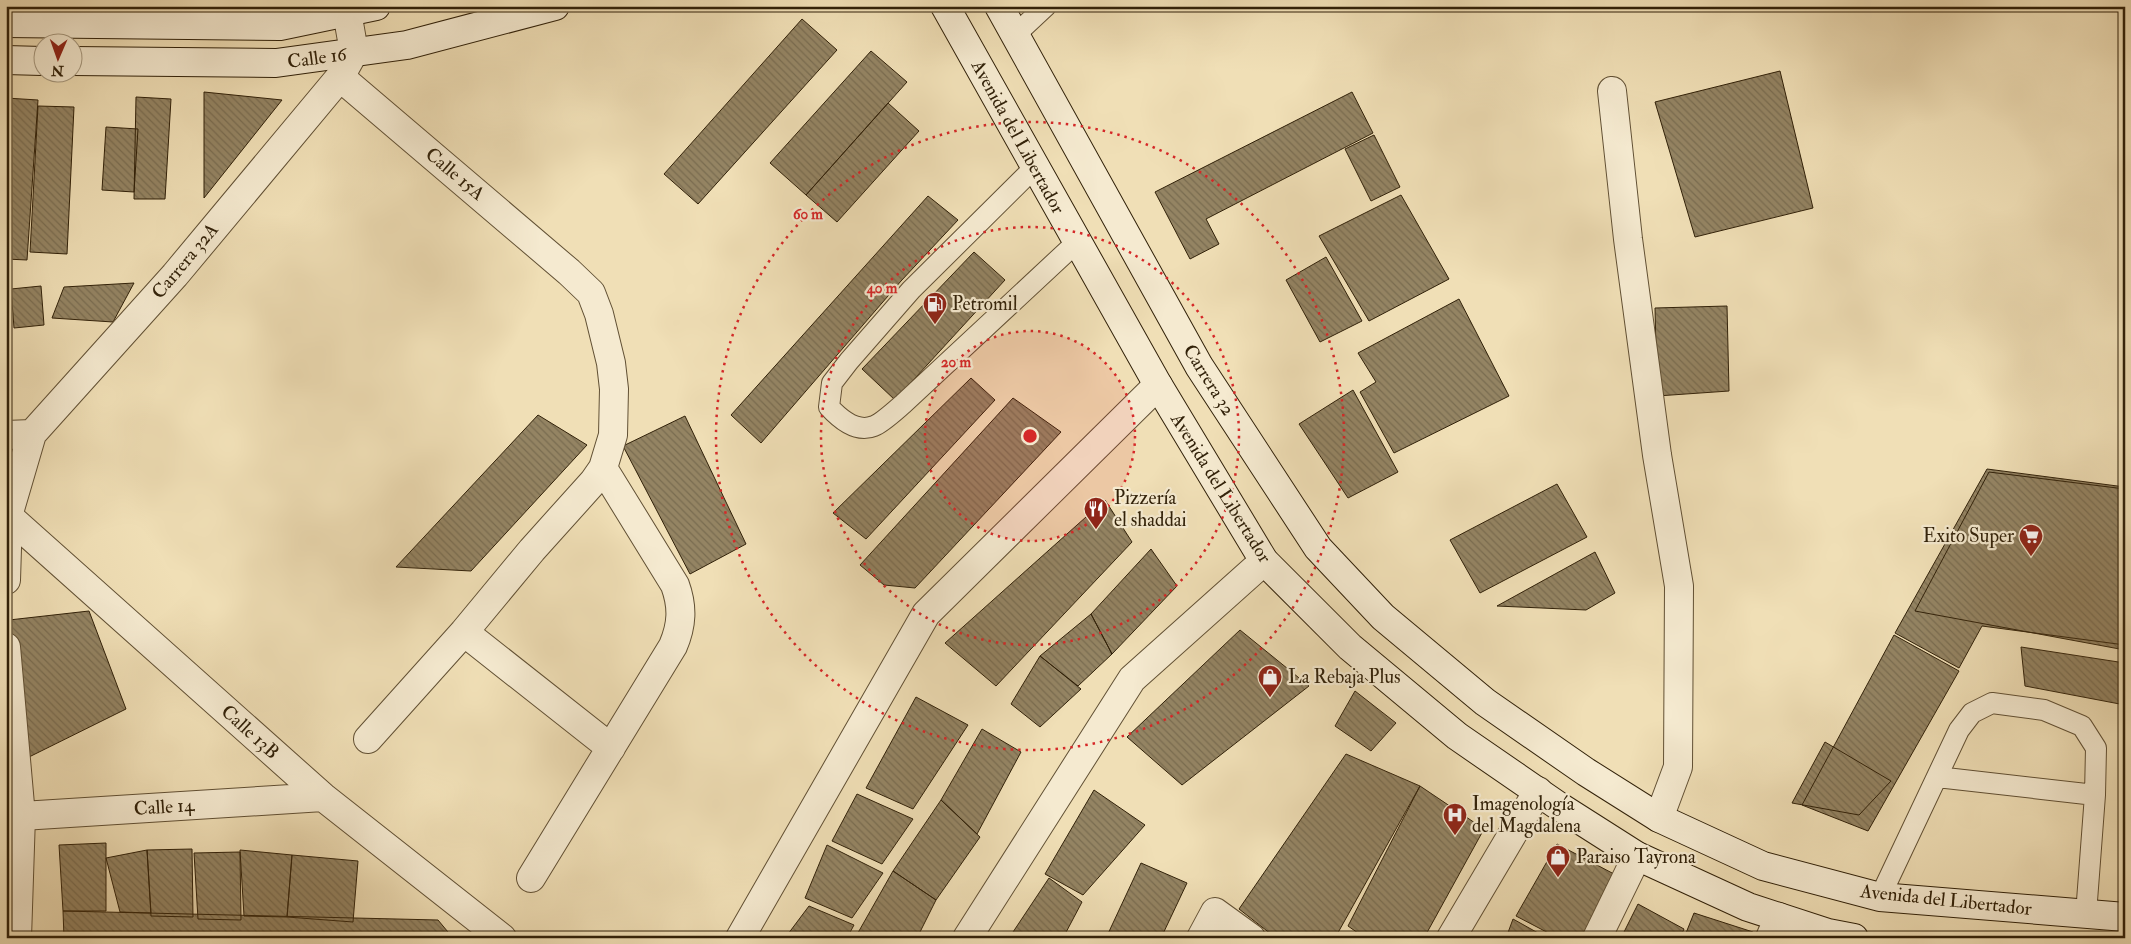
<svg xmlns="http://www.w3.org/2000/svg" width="2131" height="944" font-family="'IM FELL Double Pica',serif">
<defs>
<pattern id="building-back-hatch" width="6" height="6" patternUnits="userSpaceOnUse" patternTransform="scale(1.25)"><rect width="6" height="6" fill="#948463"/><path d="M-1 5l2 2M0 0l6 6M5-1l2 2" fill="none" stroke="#796c50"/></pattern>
</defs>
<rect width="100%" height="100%" fill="#f0dfb6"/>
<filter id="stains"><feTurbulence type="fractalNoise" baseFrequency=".004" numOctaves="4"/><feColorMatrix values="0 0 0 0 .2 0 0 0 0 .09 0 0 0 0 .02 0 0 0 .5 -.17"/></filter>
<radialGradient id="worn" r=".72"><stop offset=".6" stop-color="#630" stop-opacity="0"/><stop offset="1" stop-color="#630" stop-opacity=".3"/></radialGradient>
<path fill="url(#building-back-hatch)" stroke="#312109" d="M802,19L837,50L698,204L664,174Z
M871,51L907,82L806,195L770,163Z
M1780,71L1813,208L1695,237L1655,102Z
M204,92L282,100L204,198Z
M1352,92L1373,133L1206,219L1219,244L1190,259L1155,192Z
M136,97L171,99L165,199H134Z
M6,98L38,100L27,260L6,259Z
M888,103L919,131L837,222L806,195Z
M38,106L74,107L67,254L30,252Z
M106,127L138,129L134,192L102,190Z
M1374,135L1400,187L1371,201L1345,149Z
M1401,195L1449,279L1369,321L1319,236Z
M928,196L958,220L901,281L761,443L731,415Z
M974,252L1005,280L895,400L862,369Z
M1326,257L1362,321L1320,342L1286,280Z
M134,283L113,322L52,318L64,287Z
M41,286L44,325L14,328L11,289Z
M1459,299L1509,396L1394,453L1360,392L1376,382L1358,353Z
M1727,306L1729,391L1657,396L1655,308Z
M971,378L995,400L866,539L833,513Z
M1353,390L1398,472L1348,498L1299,424Z
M1013,398L1061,432L915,588L884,585L860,565Z
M538,415L587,445L471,571L396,567Z
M685,416L746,544L690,574L623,446Z
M1987,469L2125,487V645L1982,626L1959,668L1895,633Z
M1989,472L2125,489V650L1915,611Z
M1557,484L1587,537L1480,593L1450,540Z
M1105,500L1132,542L996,686L945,643Z
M1151,549L1177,586L1112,654L1091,614Z
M1595,552L1615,593L1586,610L1497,606Z
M89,611L126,709L29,757L9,620Z
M1091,614L1112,654L1078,686L1040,656Z
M1240,630L1309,686L1182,785L1127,737Z
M1894,635L1959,671L1868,831L1802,805Z
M2021,647L2125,663V705L2025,686Z
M1040,656L1081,689L1040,727L1011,704Z
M1355,691L1396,723L1371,751L1335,726Z
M916,697L968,725L913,809L866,788Z
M982,729L1021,752L977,834L941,800Z
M1825,742L1891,781L1859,815L1792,803Z
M1346,754L1420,786L1335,938H1276L1239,909Z
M1420,786L1484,829L1424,938H1365L1348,926Z
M1094,790L1145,825L1083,895L1045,874Z
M857,794L913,819L882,864L832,841Z
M941,800L980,837L936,900L893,871Z
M106,843V911H63L59,845Z
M1557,844L1614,874L1585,938H1558L1516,916Z
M827,845L883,873L852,918L805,898Z
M192,849L193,917L151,916L147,850Z
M147,850L151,913L120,912L106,858Z
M240,850L292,855L287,917L244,916Z
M240,852L241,920L198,919L194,853Z
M292,855L358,861L353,922L287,917Z
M1141,863L1187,883L1161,938H1106Z
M893,871L936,900L917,938H855Z
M1049,878L1082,902L1063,938H1009Z
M1638,904L1684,929L1680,938H1621Z
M809,906L854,925L847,938H785Z
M63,911L438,920L453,938H64Z
M1694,913L1753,932L1750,938H1684Z
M1513,919L1547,938H1506Z"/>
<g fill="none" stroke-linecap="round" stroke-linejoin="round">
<defs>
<path id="lane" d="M1015,35L1046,6
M1035,167L911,290L849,361L832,383L829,407C840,419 857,433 874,426C882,423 896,410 903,404L1077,242
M1937,777L2095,795
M1880,897L1959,730L1972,713L1992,703L2044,710L2082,726L2096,748L2095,795L2086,914"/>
<path id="street" d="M340,77L569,272L591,293L599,314L611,363L614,389L613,435L603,468L594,481L532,550L464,632L368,739
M1612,91L1628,239L1657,455L1679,586L1678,767L1659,818
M6,435L32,434
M8,516L323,797L502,938
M6,580L8,516L32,434L175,275L340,77L354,52L346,6
M464,632L611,748
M6,647L21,816L17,938
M6,817L323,797
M531,878L673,646C682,625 683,607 675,585L603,468
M740,938L926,614L1158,385
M967,938L1132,679L1264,561
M1201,938L1215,912L1251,938
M1451,938L1538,791
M1597,938L1637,856
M1770,938L1779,917"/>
<path id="secondary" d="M945,6L1158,385L1264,561L1350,647L1457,736L1560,807L1637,856L1748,907L1828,933L1854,938
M999,6L1199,366L1318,548L1383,617L1485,702L1586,772L1659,818L1763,866L1880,897L2125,917
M6,23L280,26L376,6
M6,60L42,61
M72,61L276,63L407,45L555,6"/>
</defs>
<use href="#lane" stroke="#615034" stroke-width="22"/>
<use href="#street" stroke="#615034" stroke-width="30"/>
<use href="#secondary" stroke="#312109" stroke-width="30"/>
<use href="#lane" stroke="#f5ead0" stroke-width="20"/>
<use href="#street" stroke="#f5ead0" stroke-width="28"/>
<use href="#secondary" stroke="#f5ead0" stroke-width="28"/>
</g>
<circle cx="1030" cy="436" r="105" fill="#d62828" fill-opacity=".12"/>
<g fill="none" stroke="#d62828" stroke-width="2.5" stroke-dasharray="2.5 5">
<circle cx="1030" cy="436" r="105"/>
<circle cx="1030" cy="436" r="209"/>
<circle cx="1030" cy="436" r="314"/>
</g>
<defs>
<symbol id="fuel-pin" viewBox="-11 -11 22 30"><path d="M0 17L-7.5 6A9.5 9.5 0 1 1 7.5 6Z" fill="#8f2418" stroke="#f5ead0"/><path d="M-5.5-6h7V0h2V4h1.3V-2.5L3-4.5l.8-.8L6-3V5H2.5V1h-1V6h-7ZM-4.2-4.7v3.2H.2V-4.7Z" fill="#fff"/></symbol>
<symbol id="restaurant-pin" viewBox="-11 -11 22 30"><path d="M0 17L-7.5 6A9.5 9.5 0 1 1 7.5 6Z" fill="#8f2418" stroke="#f5ead0"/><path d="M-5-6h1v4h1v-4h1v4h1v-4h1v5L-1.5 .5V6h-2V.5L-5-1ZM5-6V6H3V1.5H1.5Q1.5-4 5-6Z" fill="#fff"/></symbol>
<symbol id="supermarket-pin" viewBox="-11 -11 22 30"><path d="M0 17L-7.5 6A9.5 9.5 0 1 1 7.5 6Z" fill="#8f2418" stroke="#f5ead0"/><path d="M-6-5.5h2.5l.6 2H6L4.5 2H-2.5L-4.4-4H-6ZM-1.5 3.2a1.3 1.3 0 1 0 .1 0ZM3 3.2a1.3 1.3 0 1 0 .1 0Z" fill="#fff"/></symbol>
<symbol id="shop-pin" viewBox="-11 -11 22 30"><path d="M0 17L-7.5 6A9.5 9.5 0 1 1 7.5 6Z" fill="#8f2418" stroke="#f5ead0"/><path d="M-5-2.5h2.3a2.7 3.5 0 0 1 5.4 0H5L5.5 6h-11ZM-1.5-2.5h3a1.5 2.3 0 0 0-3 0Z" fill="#fff"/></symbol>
<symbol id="hospital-pin" viewBox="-11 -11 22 30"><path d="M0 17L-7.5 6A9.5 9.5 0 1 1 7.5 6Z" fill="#8f2418" stroke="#f5ead0"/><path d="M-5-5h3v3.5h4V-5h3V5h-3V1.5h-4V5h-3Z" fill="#fff"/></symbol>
</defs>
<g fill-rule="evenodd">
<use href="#fuel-pin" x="921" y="290" width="28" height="38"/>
<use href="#restaurant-pin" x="1082" y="495" width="28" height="38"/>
<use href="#supermarket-pin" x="2017" y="522" width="28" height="38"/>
<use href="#shop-pin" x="1256" y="663" width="28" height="38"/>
<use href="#hospital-pin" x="1441" y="801" width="28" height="38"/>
<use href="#shop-pin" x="1544" y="843" width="28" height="38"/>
</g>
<g text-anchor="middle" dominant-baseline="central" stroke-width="4.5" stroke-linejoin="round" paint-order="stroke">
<g font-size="19" fill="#312109" stroke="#f5ead0">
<text transform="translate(317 58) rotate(-8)">Calle 16</text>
<text transform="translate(1018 137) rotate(61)">Avenida del Libertador</text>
<text transform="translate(455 174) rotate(40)">Calle 15A</text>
<text transform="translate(185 261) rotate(-50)">Carrera 32A</text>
<text transform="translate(1209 380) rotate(58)">Carrera 32</text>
<text transform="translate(1221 488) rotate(58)">Avenida del Libertador</text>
<text transform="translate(250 732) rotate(42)">Calle 13B</text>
<text transform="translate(164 807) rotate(-4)">Calle 14</text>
<text transform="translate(1946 900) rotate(6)">Avenida del Libertador</text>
</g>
<g font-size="19" fill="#312109" stroke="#f5ead0" text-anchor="start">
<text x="952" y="304">Petromil</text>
<text x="1114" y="498">Pizzería<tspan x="1114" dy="22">el shaddai</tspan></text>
<text x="2014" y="536" text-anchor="end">Exito Super</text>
<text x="1288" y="677">La Rebaja Plus</text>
<text x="1472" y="804">Imagenología<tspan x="1472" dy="22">del Magdalena</tspan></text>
<text x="1576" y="857">Paraiso Tayrona</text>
</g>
</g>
<circle cx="1030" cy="436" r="8" fill="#d62828" stroke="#f5ead0" stroke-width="2.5"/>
<g font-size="15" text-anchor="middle" font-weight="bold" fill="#d62828" stroke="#f5ead0" stroke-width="4.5" stroke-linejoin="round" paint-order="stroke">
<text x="808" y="219">60 m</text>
<text x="882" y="293">40 m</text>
<text x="956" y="367">20 m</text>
</g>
<rect width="2131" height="944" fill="none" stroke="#f0dfb6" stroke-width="25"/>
<rect x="8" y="8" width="2116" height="929" fill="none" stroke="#312109" stroke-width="2.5"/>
<rect x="12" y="12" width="2106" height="919" fill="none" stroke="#312109"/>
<g transform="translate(58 58) rotate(182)"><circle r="24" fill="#f5ead0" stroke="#a79a80"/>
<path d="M0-4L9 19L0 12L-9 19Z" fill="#8f2418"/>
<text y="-8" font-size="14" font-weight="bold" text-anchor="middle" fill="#312109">N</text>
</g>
<rect width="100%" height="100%" filter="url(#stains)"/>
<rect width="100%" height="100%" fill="url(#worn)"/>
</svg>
